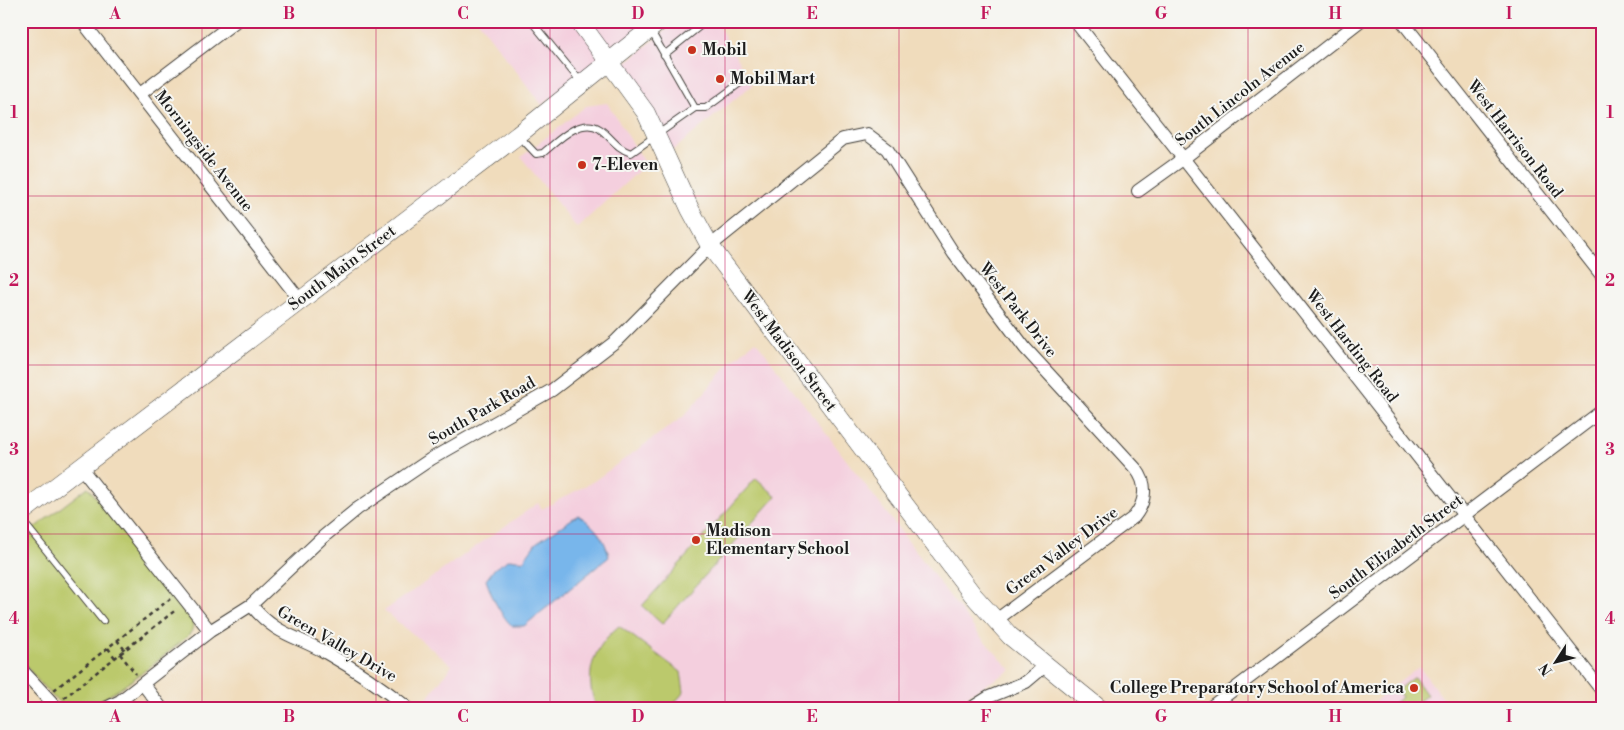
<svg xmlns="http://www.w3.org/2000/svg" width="1624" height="730" font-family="'Libre Bodoni',serif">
<rect width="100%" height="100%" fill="#f6f6f2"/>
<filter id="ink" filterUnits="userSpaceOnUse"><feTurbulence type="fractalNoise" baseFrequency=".02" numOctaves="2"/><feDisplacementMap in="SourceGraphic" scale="10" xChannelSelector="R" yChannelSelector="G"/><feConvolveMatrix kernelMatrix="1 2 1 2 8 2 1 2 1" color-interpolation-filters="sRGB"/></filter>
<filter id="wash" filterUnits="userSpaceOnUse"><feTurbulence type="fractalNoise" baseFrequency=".0096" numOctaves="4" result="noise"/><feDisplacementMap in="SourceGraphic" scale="20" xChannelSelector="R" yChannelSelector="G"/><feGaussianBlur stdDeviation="1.12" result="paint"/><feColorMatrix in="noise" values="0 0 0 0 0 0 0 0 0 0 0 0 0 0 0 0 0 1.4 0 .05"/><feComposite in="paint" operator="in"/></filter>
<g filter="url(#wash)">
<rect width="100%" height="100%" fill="#f0dcbc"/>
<path fill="#f4cfde" d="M478,21H575L604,59L542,105Z
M589,21H653L614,52Z
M677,21H716L752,85L671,152L622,66Z
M607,103L646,164L577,228L521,157L586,106Z
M756,341L980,636L1011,670L945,709H429L423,704L452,665L384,611L538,503L542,509L594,481L684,416L732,361Z
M1419,667L1451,709H1365Z"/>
<path fill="#bbc96c" stroke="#6c7244" d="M756,478L776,496L662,624L642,606Z
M88,487L188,615C194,623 195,629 187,637C167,653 96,715 70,708C55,704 31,672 21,659V538Z
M619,626L681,672L684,692L669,709H597C583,676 592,648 619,626Z
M1414,677L1427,695L1409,709H1386L1402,697L1397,690Z"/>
<path fill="#78b6eb" stroke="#4a6984" d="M578,515C593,524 606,539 609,557L524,626H512C499,613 492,597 486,580L495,568L510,559L523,561L536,543Z"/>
</g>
<g filter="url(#ink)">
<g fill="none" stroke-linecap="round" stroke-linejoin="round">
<defs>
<path id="lane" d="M531,21L581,82
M664,55L699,27L696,21
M695,108H706L740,83
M519,136L536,154L543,153C557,142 580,116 600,129C612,138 616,148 631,153L695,108L651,31
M21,519L103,621"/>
<path id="street" d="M82,21L300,300
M1075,21L1603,692
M1402,21L1603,277
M140,94L236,21
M1138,191L1184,158L1360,21
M81,468L210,631
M251,605C276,635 294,635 325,652C355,669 383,688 409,709
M21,669L58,709
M143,684L162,709
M104,709L120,701L210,631L251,605L323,537L357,509L431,459L552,390L616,341L710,246L843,139L867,134L887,149L954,254L1025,348L1136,469C1148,484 1146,502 1134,517L995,621
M970,709L989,697L1026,682L1045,666
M1208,709L1603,410"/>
<path id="secondary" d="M579,21L646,113L690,209L710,246L973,595L1010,636L1100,709
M21,513L518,135L660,21"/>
</defs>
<use href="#lane" stroke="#3c3934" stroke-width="8"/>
<use href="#street" stroke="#3c3934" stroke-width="14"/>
<use href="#secondary" stroke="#3c3934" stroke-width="19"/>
<path stroke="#3c3934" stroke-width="2.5" stroke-dasharray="4 4" stroke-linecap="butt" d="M117,640L125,650
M108,648L115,658
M120,654L136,674
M54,690L170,599
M64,698L177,609"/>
<use href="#lane" stroke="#fff" stroke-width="6"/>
<use href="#street" stroke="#fff" stroke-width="12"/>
<use href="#secondary" stroke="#fff" stroke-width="18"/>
</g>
</g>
<path fill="none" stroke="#c2185b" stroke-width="1" stroke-opacity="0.55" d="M202,21V709M376,21V709M550,21V709M725,21V709M899,21V709M1074,21V709M1248,21V709M1422,21V709M21,196H1603M21,365H1603M21,534H1603"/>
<g fill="#c8321e" stroke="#f6f6f2" stroke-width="2">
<circle cx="692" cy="50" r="5"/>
<circle cx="720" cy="79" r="5"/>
<circle cx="582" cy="165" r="5"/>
<circle cx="696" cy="540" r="5"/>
<circle cx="1414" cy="688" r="5"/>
</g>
<g text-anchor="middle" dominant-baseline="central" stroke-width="4" stroke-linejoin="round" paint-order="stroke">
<g font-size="16" font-weight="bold" fill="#1c1c1c" stroke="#f6f6f2" text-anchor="start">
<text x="702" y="50">Mobil</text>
<text x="730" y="79">Mobil Mart</text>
<text x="592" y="165">7-Eleven</text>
<text x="706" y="531">Madison<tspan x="706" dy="18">Elementary School</tspan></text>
<text x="1404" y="688" text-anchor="end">College Preparatory School of America</text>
</g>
<g font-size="16" fill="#1c1c1c" stroke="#f6f6f2">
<text transform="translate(1240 94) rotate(-38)">South Lincoln Avenue</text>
<text transform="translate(1515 139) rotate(52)">West Harrison Road</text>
<text transform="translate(204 151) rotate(52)">Morningside Avenue</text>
<text transform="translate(342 268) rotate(-37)">South Main Street</text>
<text transform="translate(1018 310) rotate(52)">West Park Drive</text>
<text transform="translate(1352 346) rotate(52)">West Harding Road</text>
<text transform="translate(789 351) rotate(53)">West Madison Street</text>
<text transform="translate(482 411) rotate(-30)">South Park Road</text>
<text transform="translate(1396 547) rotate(-37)">South Elizabeth Street</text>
<text transform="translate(1062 551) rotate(-37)">Green Valley Drive</text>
<text transform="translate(337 644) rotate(30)">Green Valley Drive</text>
</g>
</g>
<rect width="1624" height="730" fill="none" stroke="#f6f6f2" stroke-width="55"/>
<g transform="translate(1556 662) rotate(234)" stroke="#f6f6f2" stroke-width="4" paint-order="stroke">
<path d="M0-4L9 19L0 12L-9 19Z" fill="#1c1c1c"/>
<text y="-8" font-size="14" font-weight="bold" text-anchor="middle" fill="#1c1c1c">N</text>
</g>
<rect x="28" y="28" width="1568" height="674" fill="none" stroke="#c2185b" stroke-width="2"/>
<g font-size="16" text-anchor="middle" font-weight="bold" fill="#c2185b">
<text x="115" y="19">A</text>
<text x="289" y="19">B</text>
<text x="463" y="19">C</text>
<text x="638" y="19">D</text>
<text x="812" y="19">E</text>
<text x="986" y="19">F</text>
<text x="1161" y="19">G</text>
<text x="1335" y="19">H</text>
<text x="1509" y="19">I</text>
<text x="14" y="118">1</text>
<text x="1610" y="118">1</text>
<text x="14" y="286">2</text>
<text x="1610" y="286">2</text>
<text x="14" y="455">3</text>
<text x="1610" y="455">3</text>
<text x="14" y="624">4</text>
<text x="1610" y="624">4</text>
<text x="115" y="722">A</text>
<text x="289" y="722">B</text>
<text x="463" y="722">C</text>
<text x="638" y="722">D</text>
<text x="812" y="722">E</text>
<text x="986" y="722">F</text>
<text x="1161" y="722">G</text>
<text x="1335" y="722">H</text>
<text x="1509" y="722">I</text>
</g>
</svg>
